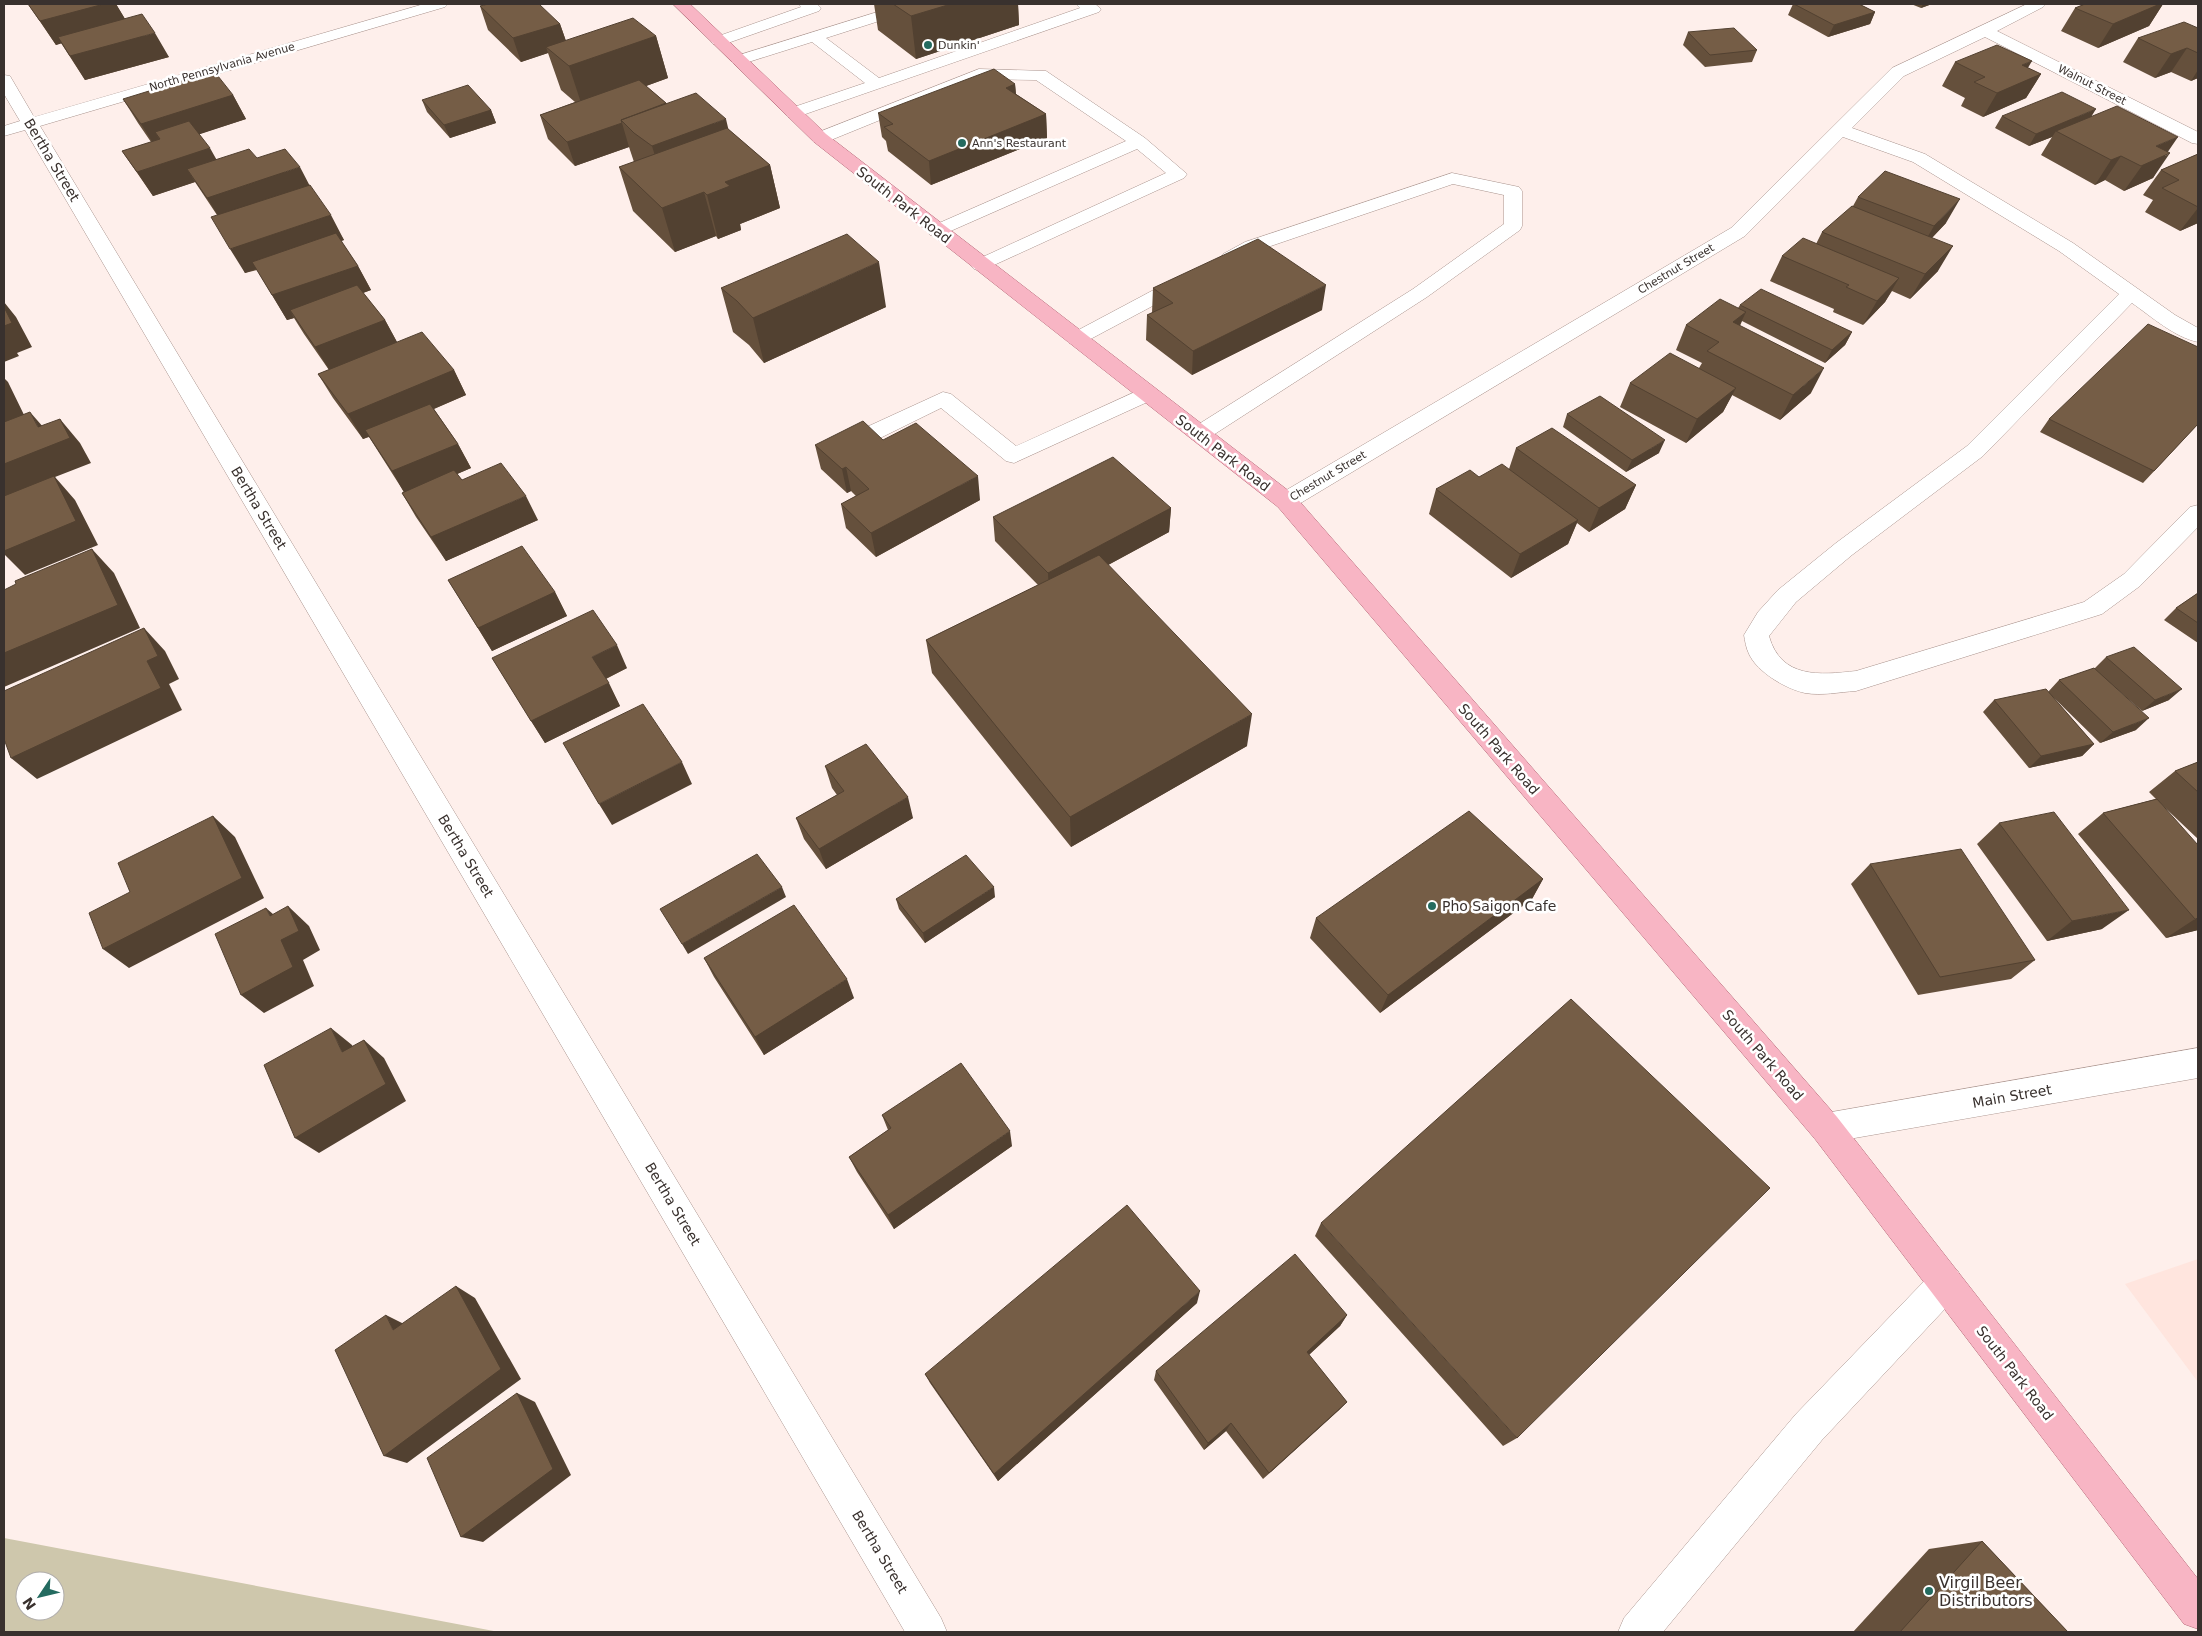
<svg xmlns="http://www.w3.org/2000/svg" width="2202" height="1636" font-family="'DejaVu Sans',sans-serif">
<rect width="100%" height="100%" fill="#feefeb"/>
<path fill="#ffe5de" d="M2198,1259V1382L2125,1284Z"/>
<path fill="#cec7ac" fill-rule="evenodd" d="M4,1538L499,1632H4ZM25,1581H55V1611H25Z"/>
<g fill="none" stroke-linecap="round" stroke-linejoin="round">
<defs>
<path id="minor" d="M424,4H448L445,7L40,126L941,1618L947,1632H905L25,130L4,136V126L20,121L4,94V75L10,76L34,117Z
M799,4H817L821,8L819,11L725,44H713L711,41L713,38L801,7Z
M903,4H926L923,7L826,38L879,78L1080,8L1076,4H1095L1101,9L1099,12L794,118L788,117L785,113L788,109L865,83L812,42L739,65L733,63L731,60L733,57Z
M2027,4H2046L2043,7L1997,31L2198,132V144L2192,143L1985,37L1904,76L1852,128L1925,154L2073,243L2175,315L2198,328V342C2174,337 2152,317 2132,303L1983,456L1852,555L1796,602L1769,636C1781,679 1820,675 1856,671L2084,602L2124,574L2190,507L2198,505V527L2140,586L2102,614L1856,691C1839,692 1822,696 1805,693C1786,689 1757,672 1749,654C1746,648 1745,641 1744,635L1758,612L1778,590L1836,543L1967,446L2119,294L2059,251L1913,162L1843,137L1745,236L1294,507L1286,509L1278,507L1275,501L1278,495L1731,228L1892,68Z
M979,69L1046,71L1145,138L1187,174L1184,178L981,271L974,269L971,265L974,261L1166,173L1137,149L937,237L930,235L928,231L930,227L1126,141L1036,80L981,79L826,142H814L811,138L814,134Z
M1452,173L1519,187L1522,191V226L1520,230L1427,297L1207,439L1199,441L1191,439L1188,434L1191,429L1413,289L1504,224V195L1453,184L1259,250C1247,256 1236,265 1223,262L1220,258L1223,254L1245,242Z
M1185,275L1192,277L1195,281L1192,285L1083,343L1076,345L1069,343L1066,339L1069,335L1178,277Z
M1146,387L1154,389L1157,394L1154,399L1014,463L1006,461L941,408L874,441L866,443L858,441L855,436L858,431L943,392L951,394L1016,446Z
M2198,1048V1078L1826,1143L1815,1139L1810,1128L1815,1117L1826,1113Z
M1946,1266L1958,1271L1963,1283L1958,1295L1822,1440L1663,1632H1618L1624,1618L1796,1414L1934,1271Z"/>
<path id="major" d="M673,4H690L826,134L1294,495L1837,1117L2198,1579V1629L2184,1624L1815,1139L1278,507L814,142Z"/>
</defs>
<use href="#minor" stroke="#a9938d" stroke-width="1"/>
<use href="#major" stroke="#b36776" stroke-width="1"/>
<use href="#minor" fill="#fff" fill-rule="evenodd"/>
<use href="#major" fill="#f8b5c4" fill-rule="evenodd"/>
</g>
<path fill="#65503c" d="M28,4H116L125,19L169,57L85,80L61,43L56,45Z
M874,4H1018L1019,25L916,59L878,30Z
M1793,4H1859L1875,12L1870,24L1828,37L1788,15Z
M1911,4H1932L1921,8Z
M2085,4H2163L2149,26L2098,48L2061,31L2075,8Z
M480,6L560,24L566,41L656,36L668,78L646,86L666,103L729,130L770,165L780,208L740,224L741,230L718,239L716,236L675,252L633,211L619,167L634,162L629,147L575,166L548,139L540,115L575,102L561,90L548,53L521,62L488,30Z
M2198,28V78L2191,81L2171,72L2155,78L2123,62L2138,38Z
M1688,32L1757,50L1752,62L1705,67L1683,45Z
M1955,62L2028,68L2041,74L2026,98L1983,117L1961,106L1965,98L1942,86Z
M1015,84L1016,94L1046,114L1047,138L931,185L888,151L886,141L882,137L878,113Z
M233,95L246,119L199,134L216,160L257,158L309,185L344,240L341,241L358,266L371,290L363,293L385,320L397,342L454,370L466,395L434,409L458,444L471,468L457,474L462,480L538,520L446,561L416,517L402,493L404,492L369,437L363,439L333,398L318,374L329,370L304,334L294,318L287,320L257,270L245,273L217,215L195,182L153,196L122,151L151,142L138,123L123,99Z
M422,100L491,110L496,123L450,138L427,112Z
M2002,116L2091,117L2167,152L2153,178L2124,191L2105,180L2095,185L2041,155L2052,137L2029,146L1995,128Z
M2198,154V223L2180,231L2145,212L2153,200L2143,195L2161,170Z
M1858,197L1946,223L1932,238L1938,271L1910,299L1892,291L1885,302L1863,325L1833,312L1834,309L1770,281L1782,256L1816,244L1822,232L1853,206Z
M721,288L886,307L764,363L749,345L733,332Z
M1153,288L1322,310L1192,375L1146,340L1147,315L1152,313Z
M1740,305L1852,332L1845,345L1825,363L1742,321L1740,326L1811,393L1780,420L1732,395L1723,412L1686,443L1620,407L1630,383L1699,368L1702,363L1676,350L1686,325L1738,308Z
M2198,347V424L2143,483L2040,432L2049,419Z
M1567,414L1659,453L1626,472L1563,427Z
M883,440L980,500L876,557L846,528L841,504L856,496L851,491L847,493L821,469L815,445Z
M1516,448L1636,485L1625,509L1589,532L1577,523L1568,544L1511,578L1429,514L1436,489L1479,477L1509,469Z
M1171,508L1169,532L1108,565L1247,746L1071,847L932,673L926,640L1038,585L995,541L993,517Z
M448,580L555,592L567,616L492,651Z
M2198,593V643L2164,620L2176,608Z
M2106,657L2169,700L2142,711L2111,684L2136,730L2100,743L2051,695L2094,744L2082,756L2029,768L1983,712L1994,700L2048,692L2059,680L2095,668Z
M492,658L627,668L606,679L620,706L545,743Z
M2198,762V839L2160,803L2198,930L2166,938L2078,834L2103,813L2156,799L2149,792L2175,771Z
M825,766L913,818L826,869L804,839L796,818L837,795L832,788Z
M1999,823L2102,929L2047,941L1977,844Z
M1870,864L2035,960L2011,979L1918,995L1851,884Z
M1543,879L1532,899L1380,1013L1310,938L1316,918Z
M995,897L925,943L899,909L896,899Z
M704,958L854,998L764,1055L714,977Z
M882,1115L1012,1146L894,1229L857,1172L849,1157L888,1130Z
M1321,1223L1517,1438L1503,1446L1315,1236Z
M1197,1303L998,1481L930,1383L925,1374Z
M1347,1315L1340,1326L1309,1355L1347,1402L1339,1410L1263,1479L1226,1431L1204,1450L1154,1380L1156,1371Z
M1982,1541L2068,1632H1853L1929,1549Z"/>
<path fill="#524131" d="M104,4H116L128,24L56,45L40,21Z
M951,4H1018L1019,25L916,59L911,16Z
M1923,4H1932L1921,8Z
M2160,4H2163L2149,26L2098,48L2113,24Z
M1875,12L1870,24L1828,37L1834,25Z
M560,24L568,47H546L548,53L521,62L513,38Z
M155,33L169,57L85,80L70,56Z
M656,36L668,78L583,109L569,66Z
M2187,48L2171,72L2155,78L2171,54Z
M2032,61L2019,83L2041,74L2026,98L1983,117L1997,93L2022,65Z
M2198,70V78L2191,81Z
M1015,84L1017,108L1006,88Z
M233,95L246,119L164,146L155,132L163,146L156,148L141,124Z
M2096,109L2088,122L2056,131L2052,137L2029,146L2036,134Z
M491,110L496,123L450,138L444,125Z
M1046,114L1047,138L931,185L929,161Z
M726,119L736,162L665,189L652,146Z
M622,123L629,147L575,166L567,142Z
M2178,137L2165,156L2170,153L2153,178L2124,191L2156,146Z
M210,148L224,173L187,169L195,182L153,196L137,172Z
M2121,156L2105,180L2095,185L2111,160Z
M770,165L780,208L740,224L741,230L718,239L707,195L725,182Z
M300,167L313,192L222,222L207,198Z
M704,192L716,236L675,252L662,208Z
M1960,199L1946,223L1920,250L1934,226Z
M2198,208V223L2180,231Z
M331,215L344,240L245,273L230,249Z
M1953,246L1938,271L1910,299L1925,274Z
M879,262L886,307L764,363L753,318Z
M358,266L371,290L295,317L290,310L294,318L287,320L272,295Z
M1899,278L1885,302L1863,325L1877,301Z
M1326,285L1322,310L1192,375L1193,351Z
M4,302L16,317L32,347L17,353L19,356L4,362Z
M1746,312L1734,337L1733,322Z
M385,320L398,344L330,371L315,347Z
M1852,332L1845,345L1825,363L1832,350Z
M1824,368L1811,393L1780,420L1793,395Z
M454,370L466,395L363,439L348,414Z
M4,378L8,382L27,421L4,430Z
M1736,388L1723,412L1686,443L1697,419Z
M30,412L51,436L60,419L80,443L91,463L55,477L75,500L98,545L25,575L4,554V464L38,427Z
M1665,440L1659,453L1626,472L1632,460Z
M458,444L471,468L406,496L392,471Z
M846,467L851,491L847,493L842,469Z
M978,476L980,500L876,557L871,533Z
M1636,485L1625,509L1589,532L1599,508Z
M526,496L538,520L446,561L431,537Z
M1171,508L1169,532L1049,597L1048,573Z
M1578,520L1568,544L1511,578L1520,554Z
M92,549L114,573L140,628L4,687V653Z
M555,592L567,616L492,651L478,628Z
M144,628L165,651L179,679L169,684L182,710L37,779L11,758L147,661Z
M617,645L627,668L603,680L592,657Z
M609,683L620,706L545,743L531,721Z
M2182,689L2169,700L2142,711L2155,700Z
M1252,714L1247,746L1071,847L1070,817Z
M2149,718L2136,730L2100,743L2113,732Z
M2094,744L2082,756L2029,768L2041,756Z
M682,762L692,784L612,825L599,804Z
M908,797L913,818L826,869L819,849Z
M213,816L235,837L264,898L129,968L103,949Z
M1543,879L1532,899L1380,1013L1388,995Z
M782,887L786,897L688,954L682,944Z
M994,887L995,897L925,943L923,933Z
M288,906L309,926L320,950L303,960L314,986L264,1013L241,995L270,916L266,908L288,927Z
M2129,910L2102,929L2047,941L2072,921Z
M2198,918V930L2166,938L2195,919Z
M847,979L854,998L764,1055L755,1037Z
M331,1028L352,1045L363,1070L342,1052Z
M364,1040L384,1058L406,1101L319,1153L295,1138Z
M1010,1131L1012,1146L894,1229L888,1215Z
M456,1286L475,1298L521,1379L407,1463L384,1456Z
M1200,1291L1197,1303L998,1481L994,1474Z
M386,1315L408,1326L393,1330Z
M1347,1315L1340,1326L1301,1362L1307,1352Z
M517,1393L535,1402L571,1475L483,1542L461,1537Z
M1347,1402L1339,1410L1263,1479L1269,1473Z
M1231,1423L1226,1431L1204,1450L1208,1443Z"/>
<path fill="#755d46" stroke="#524131" d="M28,4H104L40,21Z
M488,4H539L560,24L513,38L480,6Z
M893,4H951L911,16Z
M1794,4H1859L1875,12L1834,25Z
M2085,4H2160L2113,24L2075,8Z
M142,14L155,33L70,56L58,37Z
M633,18L656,36L569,66L546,47Z
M2184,22L2198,28V53L2187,48L2171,54L2138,38Z
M1734,28L1757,50L1710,55L1688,32Z
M1997,45L2032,61L2022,65L2041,74L1997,93L1974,82L1985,77L1955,62Z
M994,69L1015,84L1006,88L1046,114L929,161L884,127L893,124L878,113Z
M214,71L233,95L141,124L123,99Z
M639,80L666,103L621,120L622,123L567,142L540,115Z
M468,85L491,110L444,125L422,100Z
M2062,92L2096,109L2036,134L2002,116Z
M696,93L726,119L652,146L634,133L621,120Z
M2117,106L2178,137L2156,146L2170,153L2141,166L2121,156L2111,160L2056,131Z
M189,121L210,148L137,172L122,151L160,139L155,132Z
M727,128L770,165L725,182L730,186L707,195L704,192L662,208L619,167Z
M249,149L257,158L285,149L300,167L207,198L187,169Z
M2198,154V207L2162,188L2179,180L2161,170Z
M1885,171L1960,199L1934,226L1858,197Z
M310,185L331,215L230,249L211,217Z
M1852,206L1953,246L1925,274L1822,232Z
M336,233L358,266L272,295L252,262Z
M847,234L879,262L753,318L737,301L721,288Z
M1803,238L1899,278L1877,301L1846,287L1849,285L1782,256Z
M1258,239L1326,285L1193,351L1147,315L1173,303L1153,288Z
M357,285L385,320L315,347L290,310Z
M1761,289L1852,332L1832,350L1740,305Z
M1720,299L1746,312L1733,322L1824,368L1793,395L1707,351L1719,342L1686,325Z
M4,307L12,323L4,326Z
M2148,324L2198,347V424L2154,471L2049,419Z
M422,332L454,370L348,414L318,374Z
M1670,353L1736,388L1697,419L1630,383Z
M1600,396L1665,440L1632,460L1567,414Z
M430,404L458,444L392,471L365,430Z
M30,412L38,427L60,419L70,438L4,464V422Z
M863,421L883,440L916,423L978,476L871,533L841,504L869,489L846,467L842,469L815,445Z
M1552,428L1636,485L1599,508L1516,448Z
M1113,457L1171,508L1048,573L993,517Z
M501,463L526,496L431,537L402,493L454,470L462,480Z
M1502,464L1578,520L1520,554L1436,489L1470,470L1479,477Z
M54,476L76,521L4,551V496Z
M522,546L555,592L478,628L448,580Z
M92,549L118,605L4,653V590L16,584L15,581Z
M1099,555L1252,714L1070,817L926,640Z
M2198,593V623L2176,608Z
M593,610L617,645L592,657L609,683L531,721L492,658Z
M144,628L158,656L147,661L161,688L11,758L4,739V691Z
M2134,647L2182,689L2155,700L2106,657Z
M2094,668L2149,718L2113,732L2059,680Z
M2046,689L2094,744L2041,756L1994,700Z
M643,704L682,762L599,804L563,743Z
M866,744L908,797L819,849L796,818L844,791L825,766Z
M2198,762V792L2175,771Z
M2157,799L2198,845V918L2195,919L2103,813Z
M1469,811L1543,879L1388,995L1316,918Z
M2054,812L2129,910L2072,921L1999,823Z
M213,816L242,878L103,949L89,913L130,892L118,863Z
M1961,849L2035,960L1940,977L1870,864Z
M757,854L782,887L682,944L660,909Z
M966,855L994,887L923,933L896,899Z
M794,905L847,979L755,1037L704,958Z
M288,906L299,931L281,940L293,967L241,995L215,934L266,908L270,916Z
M1571,999L1770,1188L1517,1438L1321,1223Z
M331,1028L342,1052L364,1040L386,1084L295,1138L264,1065Z
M961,1063L1010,1131L888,1215L849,1157L891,1128L882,1115Z
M1127,1205L1200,1291L994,1474L925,1374Z
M1295,1254L1347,1315L1307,1352L1347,1402L1269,1473L1231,1423L1208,1443L1156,1371Z
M456,1286L501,1369L384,1456L335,1350L386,1315L393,1330Z
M517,1393L553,1469L461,1537L427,1458Z
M1982,1541L2068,1632H1900Z"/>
<g fill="#246b60" stroke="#fff" stroke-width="2">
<circle cx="928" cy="45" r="5"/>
<circle cx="962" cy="143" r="5"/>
<circle cx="1432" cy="906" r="5"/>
<circle cx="1929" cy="1591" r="5"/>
</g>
<g text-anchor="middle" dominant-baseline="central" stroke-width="5" stroke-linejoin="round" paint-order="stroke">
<g font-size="11" fill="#39312e" stroke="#fff" text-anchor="start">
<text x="938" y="45">Dunkin'</text>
<text x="972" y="143">Ann's Restaurant</text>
</g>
<g font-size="11" fill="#39312e" stroke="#fff">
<text transform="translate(222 67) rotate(-16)">North Pennsylvania Avenue</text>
<text transform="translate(2092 85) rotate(27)">Walnut Street</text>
<text transform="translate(1676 269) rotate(-31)">Chestnut Street</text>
<text transform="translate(1328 476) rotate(-31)">Chestnut Street</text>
</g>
<g font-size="14" fill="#39312e" stroke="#fff">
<text transform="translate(52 160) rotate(59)">Bertha Street</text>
<text transform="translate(904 205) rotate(38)">South Park Road</text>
<text transform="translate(1223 453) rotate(38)">South Park Road</text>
<text transform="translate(259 508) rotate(59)">Bertha Street</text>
<text transform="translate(1499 749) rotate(49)">South Park Road</text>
<text transform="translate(466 856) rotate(59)">Bertha Street</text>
<text transform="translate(1763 1055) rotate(49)">South Park Road</text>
<text transform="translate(2012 1096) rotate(-10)">Main Street</text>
<text transform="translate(673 1204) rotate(59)">Bertha Street</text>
<text transform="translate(2015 1373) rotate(52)">South Park Road</text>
<text transform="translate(880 1552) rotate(59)">Bertha Street</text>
</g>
<g font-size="14" fill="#39312e" stroke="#fff" text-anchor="start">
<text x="1442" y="906">Pho Saigon Cafe</text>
</g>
<g font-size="16" fill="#39312e" stroke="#fff" text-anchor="start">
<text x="1939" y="1582">Virgil Beer<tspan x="1939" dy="18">Distributors</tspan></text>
</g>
</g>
<rect width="2202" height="1636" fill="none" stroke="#39312e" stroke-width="10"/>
<g transform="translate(40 1596) rotate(235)"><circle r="24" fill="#ffffff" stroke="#b0adab"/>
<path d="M0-4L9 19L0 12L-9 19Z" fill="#246b60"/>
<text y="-8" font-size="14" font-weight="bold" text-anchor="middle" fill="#39312e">N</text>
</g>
</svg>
